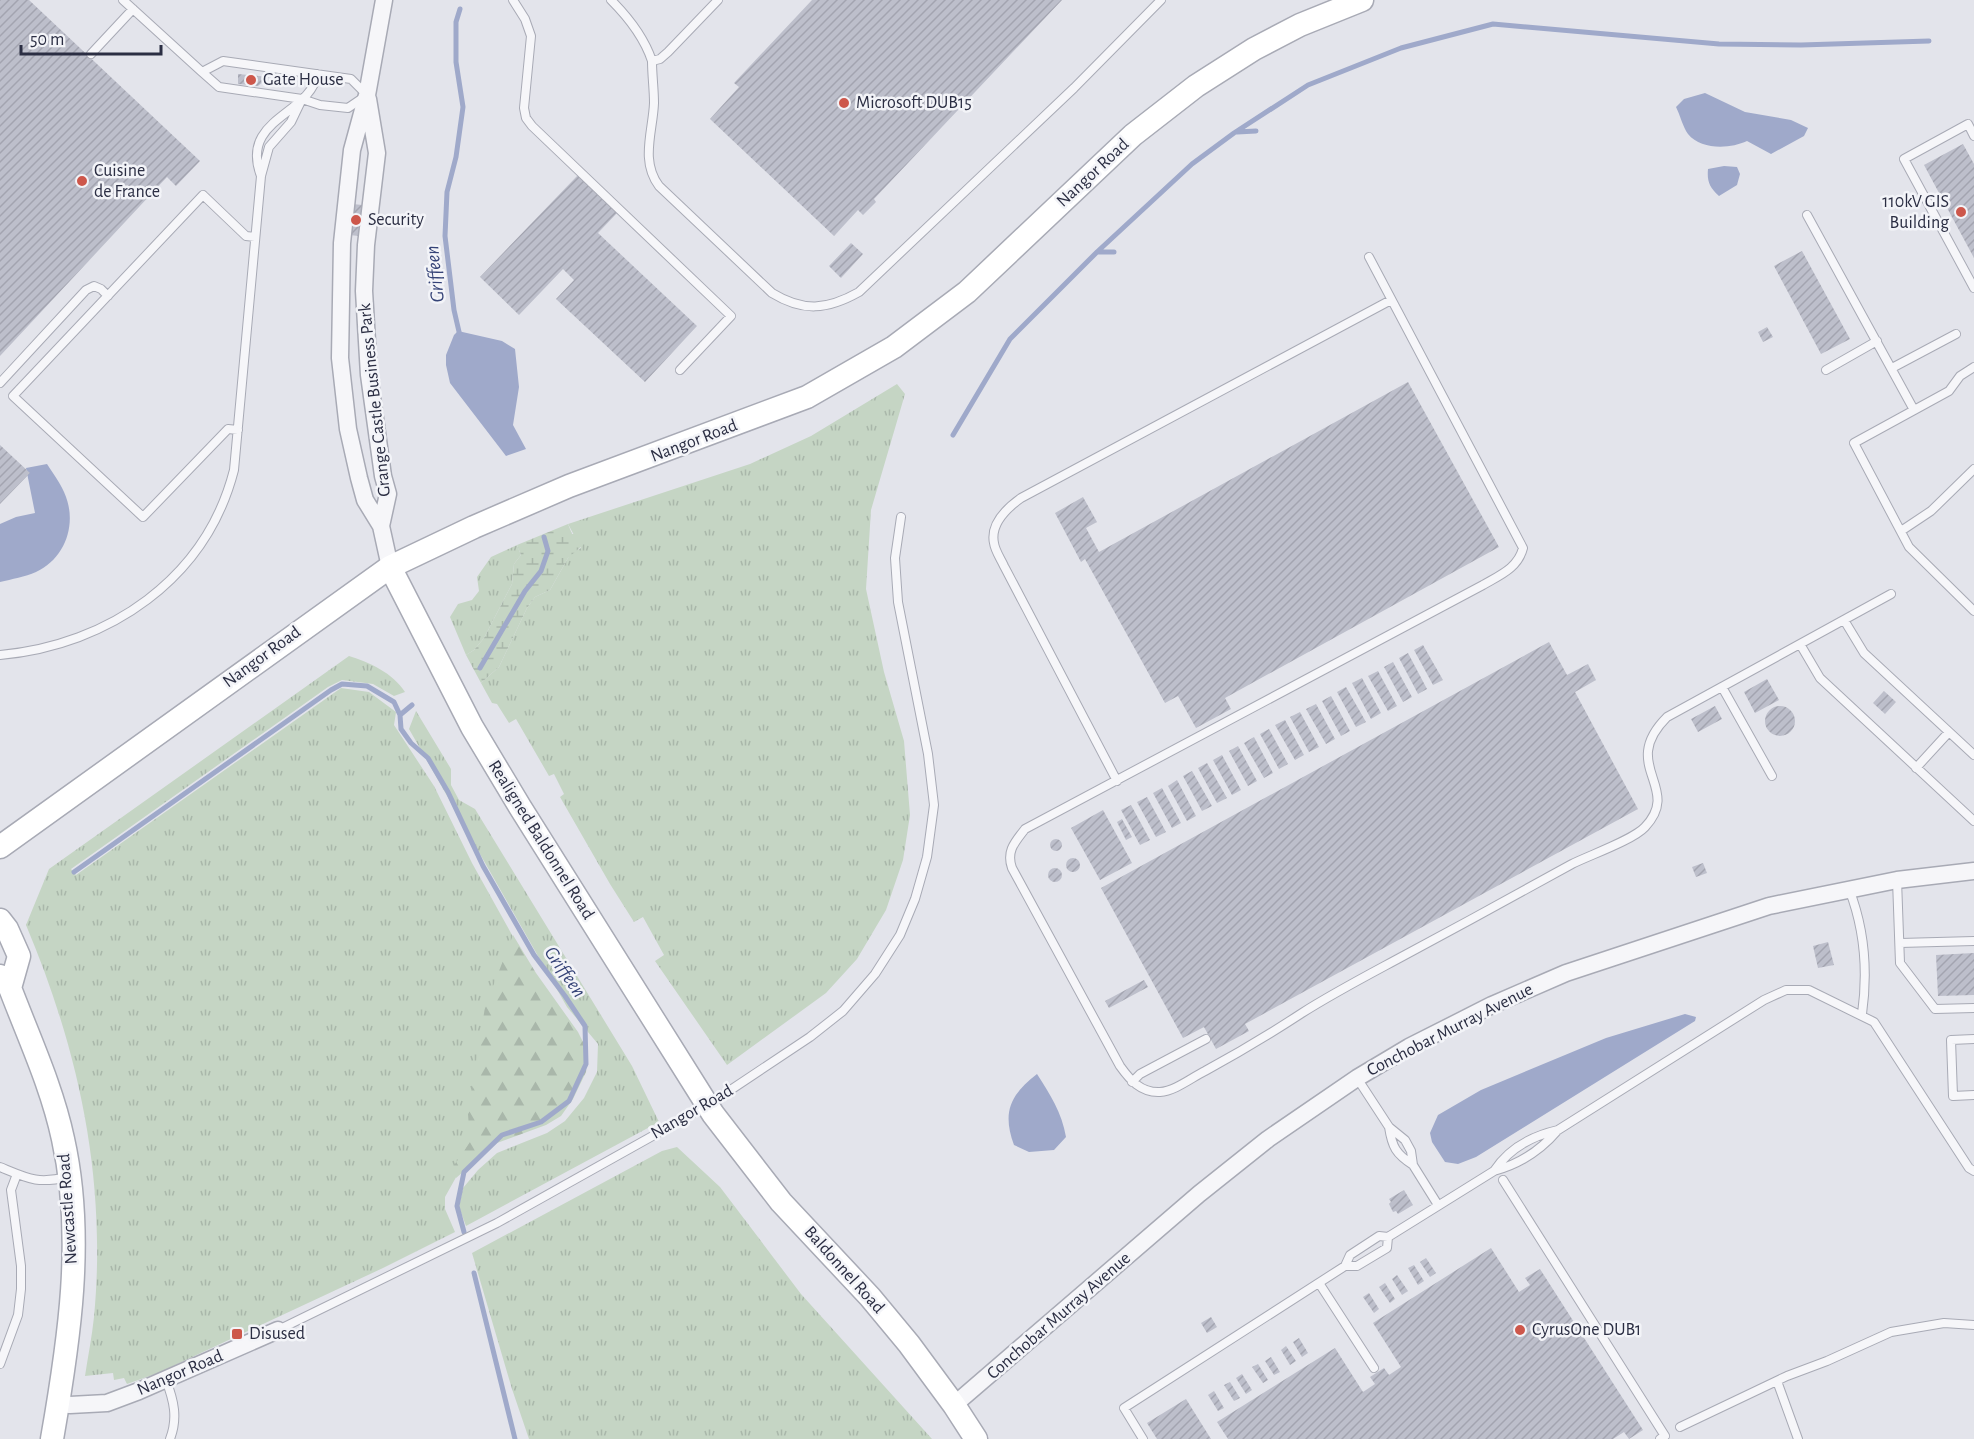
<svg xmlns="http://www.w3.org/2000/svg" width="1974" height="1439" font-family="'Alegreya Sans',sans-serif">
<defs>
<pattern id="grass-tufts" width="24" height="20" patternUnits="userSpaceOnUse" patternTransform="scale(1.5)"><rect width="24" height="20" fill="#c5d5c4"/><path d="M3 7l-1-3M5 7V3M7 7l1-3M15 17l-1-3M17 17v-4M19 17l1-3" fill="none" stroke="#a9b7aa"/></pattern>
<pattern id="forest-firs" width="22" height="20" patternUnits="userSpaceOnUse" patternTransform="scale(1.5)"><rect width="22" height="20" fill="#c5d5c4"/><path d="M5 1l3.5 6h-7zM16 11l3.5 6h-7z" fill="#a9b7aa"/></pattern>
<pattern id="wetland-marsh" width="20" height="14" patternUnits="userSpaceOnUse" patternTransform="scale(1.5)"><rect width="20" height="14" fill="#c5d5c4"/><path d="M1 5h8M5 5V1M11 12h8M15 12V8" fill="none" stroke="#a9b7aa"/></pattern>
<pattern id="building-hatch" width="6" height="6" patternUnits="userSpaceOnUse" patternTransform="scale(1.5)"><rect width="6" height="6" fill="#bdbfcb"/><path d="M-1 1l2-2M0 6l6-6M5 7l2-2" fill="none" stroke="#a3a4b0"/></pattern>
</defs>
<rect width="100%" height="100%" fill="#e3e4eb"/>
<path fill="url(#grass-tufts)" d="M897,384L905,394L871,510L866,589L884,672L904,741L910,815L903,860L886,910L857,959L826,993L727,1065L655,961L664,955L643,917L634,922L610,884L560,797L564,794L554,774L549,776L516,719L509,723L497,704L492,703L481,683L499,667L527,608L535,597L550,590L568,558L571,553L581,548L568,524L750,464L811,436Z
M517,545L521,555L514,564L512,584L484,638L474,650L466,655L450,617L458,604L472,600L479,591L477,577L491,557Z
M349,656C369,662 393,673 405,692L394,696L373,684L342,680L328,687L71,869L76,875L341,688L369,692L396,712L394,725L434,786L472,863L516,942L474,1145L445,1197V1209L455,1232L383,1268L158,1373L127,1384L124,1378L114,1380L113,1373L85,1376C88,1356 92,1336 94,1317C107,1179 79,1051 26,925L49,869Z
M416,711L451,769V785L459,800L475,809L632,1066L659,1122L466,1226L459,1207L463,1188L478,1170L497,1153L547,1133L565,1121L584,1098L597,1072L598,1044L567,1007L409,729Z
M677,1147L720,1187L801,1294L932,1439H529L512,1389L472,1253L662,1151Z"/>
<path fill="url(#forest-firs)" d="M513,935L536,973L578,1032L588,1052L586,1072L573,1099L561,1116L546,1125L497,1143L456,1178L455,1164L470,1142L468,1114L485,1007Z"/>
<path fill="url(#wetland-marsh)" d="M568,524L572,534H580L583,545L568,558L550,590L535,597L527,608L499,667L481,683L466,655L474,650L484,638L512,584L514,564L521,555L517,545Z"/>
<path fill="#9fa9ca" d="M1705,93L1745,112L1791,120L1808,128L1804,136L1771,154L1747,141C1730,149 1701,150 1688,134C1683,127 1680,115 1676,107L1684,99Z
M1724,166L1737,167L1740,174L1737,185L1719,196C1709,187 1707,181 1708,169Z
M458,331L502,341L515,349L519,387L513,425L526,449L506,456L450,383L446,365V355L454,335Z
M47,464C53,473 60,483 64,492C78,522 66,558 36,572C25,577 12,579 0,582V524L16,517L35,513L26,468Z
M1685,1014L1696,1017L1695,1021L1476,1157L1458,1164L1445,1162L1432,1142L1430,1133L1438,1115L1481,1090L1606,1038Z
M1037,1074C1050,1094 1062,1113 1066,1137L1054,1150L1029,1152L1014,1145C1002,1112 1010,1095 1037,1074Z"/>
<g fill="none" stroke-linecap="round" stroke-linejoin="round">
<path stroke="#9fa9ca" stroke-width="5" d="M460,9L456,22V62L463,107L456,157L447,192L445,236L454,310L460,336
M1237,132L1256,131
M1097,252H1114
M953,435L1010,339L1097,252L1192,164L1234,133L1308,85L1401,48L1493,24L1719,44L1801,45L1929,41
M480,668L525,591L541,571L548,551L544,537
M412,705L400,715L401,729L411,743L428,758L448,792L483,866L534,955L565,996L585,1026L586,1064L569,1101L541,1122L502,1135L464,1172L457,1206L464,1232
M74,872L331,690L342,684L367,686L394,702L400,715
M474,1273L515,1439"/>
</g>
<path fill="url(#building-hatch)" d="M0,0H29L200,161L176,186L167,177L0,356Z
M812,0H1062L874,199L876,202L863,215L858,210L834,236L710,119L739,87L734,83Z
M238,74L269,77L258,86L238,84Z
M1963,144L1974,164V258L1924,165Z
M578,175L617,213L598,233L697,326L645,382L556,299L574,280L563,269L519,315L480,277Z
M352,204L363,205L359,236L349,235Z
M851,243L863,254L841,278L829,266Z
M1802,251L1850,339L1821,354L1774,266Z
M1767,327L1773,337L1763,342L1758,332Z
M1408,382L1499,547L1225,698L1231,709L1196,728L1178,696L1165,703L1085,559L1081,562L1055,513L1083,497L1097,522L1086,528L1099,552Z
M0,445L30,473L0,504Z
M1549,642L1567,675L1588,664L1596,680L1575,692L1638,809L1245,1024L1249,1031L1216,1049L1204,1027L1183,1038L1101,888Z
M1423,645L1443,680L1433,685L1414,650Z
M1408,653L1427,689L1418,694L1399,658Z
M1393,662L1412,697L1403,702L1384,667Z
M1378,671L1397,706L1388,711L1368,676Z
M1362,678L1381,713L1371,719L1352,683Z
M1767,679L1779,700L1755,713L1744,692Z
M1346,687L1366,722L1356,727L1337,692Z
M1884,691L1896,702L1885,714L1873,703Z
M1331,696L1350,731L1341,736L1322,701Z
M1316,704L1335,739L1326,744L1306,709Z
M1765 721a15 15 0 1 1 30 0a15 15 0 1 1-30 0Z
M1715,706L1722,719L1698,732L1691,719Z
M1300,712L1319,747L1309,752L1290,717Z
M1285,720L1304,755L1295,760L1275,725Z
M1269,729L1288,764L1279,769L1260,734Z
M1254,737L1273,773L1264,778L1244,743Z
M1238,746L1257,781L1248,786L1229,751Z
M1222,755L1241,790L1232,795L1213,760Z
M1207,763L1227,798L1217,803L1198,768Z
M1192,771L1212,806L1202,811L1183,776Z
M1177,780L1196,816L1187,821L1168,786Z
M1162,788L1181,823L1172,828L1153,793Z
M1147,797L1166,832L1156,837L1137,802Z
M1131,805L1150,840L1140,845L1121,810Z
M1103,810L1132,863L1100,880L1071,828Z
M1122,819L1132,837L1126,840L1117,822Z
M1050 845a6 6 0 1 1 12 0a6 6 0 1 1-12 0Z
M1066 865a7 7 0 1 1 14 0a7 7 0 1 1-14 0Z
M1703,863L1707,873L1696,877L1692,867Z
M1048 875a7 7 0 1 1 14 0a7 7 0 1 1-14 0Z
M1828,942L1834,965L1818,968L1813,946Z
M1974,953V995L1938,996L1936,955Z
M1144,980L1148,987L1109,1008L1105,1001Z
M1404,1190L1413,1205L1398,1214L1396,1211L1393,1212L1389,1204L1391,1202L1389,1199Z
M1491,1248L1519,1292L1530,1285L1525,1278L1540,1269L1643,1430L1629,1439L1624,1432L1613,1439H1228L1217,1422L1335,1348L1363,1392L1375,1384L1370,1377L1384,1368L1389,1375L1401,1367L1373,1323Z
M1426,1258L1436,1273L1430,1277L1420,1262Z
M1414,1265L1424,1281L1418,1285L1408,1268Z
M1397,1275L1408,1291L1402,1295L1392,1279Z
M1385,1283L1395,1299L1390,1303L1379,1287Z
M1369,1293L1379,1309L1374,1313L1363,1297Z
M1211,1317L1217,1327L1207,1333L1201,1323Z
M1299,1338L1308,1353L1302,1357L1293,1342Z
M1286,1346L1296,1361L1290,1365L1281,1350Z
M1271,1357L1280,1372L1274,1375L1265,1361Z
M1258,1364L1268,1380L1263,1383L1252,1367Z
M1242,1374L1252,1390L1246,1394L1236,1378Z
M1230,1382L1240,1398L1234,1401L1224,1385Z
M1214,1391L1224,1408L1218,1411L1208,1395Z
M1186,1399L1211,1439H1157L1147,1423Z"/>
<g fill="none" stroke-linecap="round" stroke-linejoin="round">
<defs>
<path id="lane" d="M123,0L202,72
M513,0L525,19L531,36L524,108L526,118L532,126L731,316L680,370
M611,0C629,18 644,37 652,61
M718,0L668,52L660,59L652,61C652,75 654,89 654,103C653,131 640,161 659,186L772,293C803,312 827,310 859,292L1074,88L1161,0
M91,54L133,9
M223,61L351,79L367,95L348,108L320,105L302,99L219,87L202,72Z
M1974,136L1968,124L1904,159L1974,288
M261,176C239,118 311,115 317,74
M1807,215L1914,410
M1369,257L1523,548C1518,568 1500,575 1483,585L1025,829C1015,842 1006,851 1012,868L1120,1066C1130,1080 1141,1093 1160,1092C1175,1091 1191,1078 1205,1071C1238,1053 1270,1034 1302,1013C1335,992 1370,974 1405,955C1461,925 1516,895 1572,864C1590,855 1633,840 1645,827C1683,787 1618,766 1667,717L1891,594
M1974,367L1960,376L1949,391L1854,443L1909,547L1974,611
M1892,368L1956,334
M1826,370L1877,341
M0,383L86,290L94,286L101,289L108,296
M238,430L228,429L143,517L13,396L203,195L246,236L255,237
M1901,531L1931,511L1974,469
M1844,620L1864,653L1974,755
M1800,644L1820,678L1974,821
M0,655C109,645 206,579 234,470L261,176L269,147L291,122L302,99
M1722,687L1772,776
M1916,768L1949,732
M1117,781L1004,566C1001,559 995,551 994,543C990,524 1007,508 1021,498L1391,300
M1897,880L1900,963L1935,1009L1974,1008
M1849,889C1865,930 1868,971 1862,1014
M1900,943L1974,941
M1974,1039L1951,1040L1953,1096L1974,1095
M1357,1078L1389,1127L1405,1140L1411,1151L1413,1165L1438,1205
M1132,1082L1140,1074L1206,1039
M1389,1127C1392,1147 1396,1154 1413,1165
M0,1167C29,1179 37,1184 68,1177
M1494,1171C1509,1148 1532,1136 1558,1130
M1503,1180L1665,1436L1660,1439
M1345,1266L1350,1255L1379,1236L1388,1237L1494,1171C1520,1164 1541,1150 1558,1130L1764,1000L1786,990H1809L1874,1022L1969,1168L1974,1171
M1319,1283L1374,1368
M278,1330L497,1223L708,1105L810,1037L843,1011L875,974L900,935L915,899L927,857L934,805L928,754L898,602L895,558L901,517
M0,1364L18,1315L21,1289V1266L11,1190L17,1174
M166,1380C174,1401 178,1418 170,1439
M1777,1381L1798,1439
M1680,1427L1787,1376L1827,1361L1891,1332L1944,1323L1974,1325
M1143,1439L1124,1408L1345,1266H1357L1387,1248L1388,1237"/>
<path id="street" d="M384,0L367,95L352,150L342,243L340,358L348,429L359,478L365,500L381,526L390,567
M368,99L377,153L366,245L364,291L369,375L383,476L388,494L381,526
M58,1403L70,1405L107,1403L139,1391L278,1330
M954,1405L1199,1194L1268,1139L1357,1078L1409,1047L1492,1005L1566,973L1769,906L1897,880L1974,871"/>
<path id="secondary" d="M390,567L472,727L520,807L713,1114L781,1202L870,1297L909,1344L954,1405L976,1439
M0,847L390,567L474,527L569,486L807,397L894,347L967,292L1133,135L1196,86L1254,49L1300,25L1362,0
M0,920L7,929L19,956L10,988
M0,976L10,988C29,1038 52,1087 63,1139C85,1237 69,1342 52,1439"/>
</defs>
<use href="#lane" stroke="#a8aab5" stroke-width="10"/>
<use href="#street" stroke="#a8aab5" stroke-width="19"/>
<use href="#secondary" stroke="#a8aab5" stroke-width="25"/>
<use href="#lane" stroke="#f6f6f9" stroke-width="8"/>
<use href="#street" stroke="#f6f6f9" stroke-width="16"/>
<use href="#secondary" stroke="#fff" stroke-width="22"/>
</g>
<g fill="#cd574b" stroke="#f3f4f8" stroke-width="2">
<circle cx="251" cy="80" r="6"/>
<circle cx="844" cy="103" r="6"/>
<circle cx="82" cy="181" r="6"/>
<circle cx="1961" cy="212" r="6"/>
<circle cx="356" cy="220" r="6"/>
<circle cx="1520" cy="1330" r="6"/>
<rect x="231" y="1328" width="12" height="12" rx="3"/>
</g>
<g text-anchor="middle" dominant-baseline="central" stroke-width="5" stroke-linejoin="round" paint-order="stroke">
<g font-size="18" fill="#2b2e43" stroke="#f3f4f8" text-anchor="start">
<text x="263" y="80">Gate House</text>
<text x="856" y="103">Microsoft DUB15</text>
<text x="94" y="171">Cuisine<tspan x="94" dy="21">de France</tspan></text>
<text x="1949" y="202" text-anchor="end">110kV GIS<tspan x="1949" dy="21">Building</tspan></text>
<text x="368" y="220">Security</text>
<text x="1532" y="1330">CyrusOne DUB1</text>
<text x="249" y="1334">Disused</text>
</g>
<g font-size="18" fill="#2b2e43" stroke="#f3f4f8">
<text transform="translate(1093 173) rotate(-43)">Nangor Road</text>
<text transform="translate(375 400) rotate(-96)">Grange Castle Business Park</text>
<text transform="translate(694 441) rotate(-21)">Nangor Road</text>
<text transform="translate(262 657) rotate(-36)">Nangor Road</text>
<text transform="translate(541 840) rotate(58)">Realigned Baldonnel Road</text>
<text transform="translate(1450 1030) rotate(-27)">Conchobar Murray Avenue</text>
<text transform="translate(692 1112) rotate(-30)">Nangor Road</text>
<text transform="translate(68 1209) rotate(-94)">Newcastle Road</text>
<text transform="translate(844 1270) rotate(48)">Baldonnel Road</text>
<text transform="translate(1059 1316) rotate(-41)">Conchobar Murray Avenue</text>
<text transform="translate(180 1373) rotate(-23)">Nangor Road</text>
</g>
<g font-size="20" font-style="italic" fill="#354377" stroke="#f3f4f8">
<text transform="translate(435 274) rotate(-96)">Griffeen</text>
<text transform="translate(565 972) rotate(55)">Griffeen</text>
</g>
</g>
<path d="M21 45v9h140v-9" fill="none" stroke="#2b2e43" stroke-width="3"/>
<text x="30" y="45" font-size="18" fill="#2b2e43" stroke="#f3f4f8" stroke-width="4.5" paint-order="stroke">50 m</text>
</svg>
